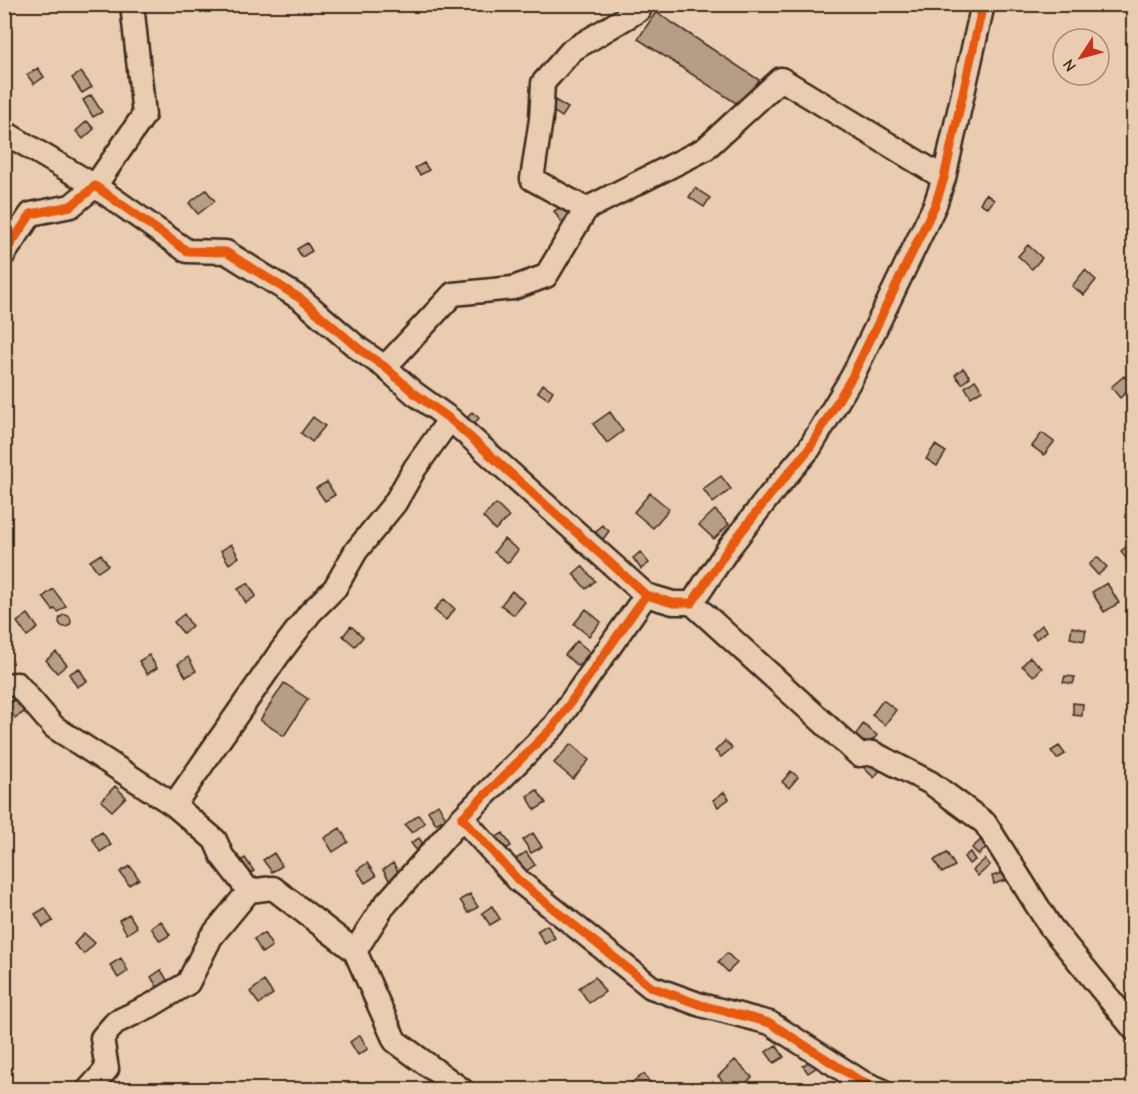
<svg xmlns="http://www.w3.org/2000/svg" width="1138" height="1094" font-family="'Comic Neue',sans-serif">
<rect width="100%" height="100%" fill="#eacdb1"/>
<filter id="ink" filterUnits="userSpaceOnUse"><feTurbulence type="fractalNoise" baseFrequency=".0167" numOctaves="2"/><feDisplacementMap in="SourceGraphic" scale="12" xChannelSelector="R" yChannelSelector="G"/><feConvolveMatrix kernelMatrix="1 2 1 2 8 2 1 2 1" color-interpolation-filters="sRGB"/></filter>
<g filter="url(#ink)">
<path fill="#b69d86" stroke="#3b2a1e" stroke-width="1.5" d="M656,12L759,80L742,107L638,39Z
M38,68L44,77L34,84L27,75Z
M81,72L92,87L82,93L72,78Z
M91,95L102,112L93,117L83,100Z
M553,99L568,108L562,117L547,107Z
M87,121L94,129L83,139L76,131Z
M424,163L429,170L420,175L415,168Z
M695,188L710,198L704,207L689,197Z
M206,190L215,201L198,214L189,203Z
M986,194L994,200L988,208L980,203Z
M566,204L573,215L561,222L554,211Z
M307,243L312,251L302,257L297,249Z
M1028,245L1042,258L1032,269L1018,256Z
M1085,270L1096,280L1084,295L1072,286Z
M963,368L970,377L962,384L955,375Z
M1124,376L1133,386L1120,398L1111,387Z
M975,380L982,390L971,397L965,387Z
M543,384L553,391L548,399L538,392Z
M472,412L479,418L471,428L464,422Z
M610,412L623,431L607,443L593,424Z
M313,417L325,426L312,442L301,433Z
M1042,433L1054,442L1044,455L1032,446Z
M935,445L946,452L937,466L926,459Z
M721,476L731,489L713,503L703,489Z
M327,482L335,495L325,501L316,488Z
M650,493L669,509L653,528L634,512Z
M496,504L509,517L495,530L483,517Z
M715,510L729,524L714,539L699,525Z
M602,525L609,531L601,542L593,536Z
M504,539L518,550L508,563L494,552Z
M1134,541V555L1127,560L1121,551Z
M231,544L239,557L229,564L221,551Z
M640,552L649,563L641,569L633,558Z
M101,554L108,565L98,572L90,561Z
M1097,557L1107,567L1098,575L1089,565Z
M582,566L595,581L586,589L573,574Z
M248,583L256,596L246,603L238,589Z
M1107,583L1119,603L1104,612L1092,592Z
M53,589L66,606L58,612L55,609L53,610L43,597Z
M512,591L525,602L514,615L501,605Z
M444,599L455,609L446,620L434,610Z
M586,609L601,622L589,636L574,624Z
M28,614L38,628L27,636L17,622Z
M184,614L192,626L183,633L174,622Z
M59 621a6 6 0 1 1 12 0a6 6 0 1 1-12 0Z
M1042,625L1047,631L1036,639L1032,634Z
M351,626L363,637L355,646L343,636Z
M1072,627L1086,630L1084,641L1070,638Z
M577,641L590,652L578,666L565,655Z
M56,652L67,665L57,673L46,660Z
M149,655L157,668L147,674L139,661Z
M188,657L196,671L186,677L178,664Z
M1030,657L1042,668L1034,676L1022,666Z
M79,668L87,681L77,687L69,674Z
M1065,676L1075,677L1073,684L1063,682Z
M284,683L308,699L284,736L260,720Z
M17,698L26,711L15,718L7,704Z
M883,700L896,710L885,725L872,715Z
M1073,703L1083,704L1082,716L1073,715Z
M863,724L877,735L865,750L852,740Z
M725,741L732,748L721,757L715,751Z
M571,744L589,760L573,779L554,763Z
M1059,746L1065,754L1057,759L1051,751Z
M873,759L882,768L874,778L864,768Z
M791,771L798,777L789,788L782,782Z
M115,786L126,797L112,811L101,801Z
M537,790L546,803L535,810L527,796Z
M724,792L729,799L718,807L713,800Z
M438,804L446,818L436,824L428,811Z
M418,815L425,823L412,833L405,825Z
M340,828L348,842L333,852L324,838Z
M102,832L111,845L100,852L92,838Z
M503,833L511,846L501,852L493,839Z
M533,833L542,847L531,853L523,840Z
M984,837L990,843L979,855L972,848Z
M419,838L424,846L417,851L411,843Z
M526,852L535,865L525,872L516,859Z
M970,852L975,860L969,864L964,857Z
M274,853L282,866L272,872L263,860Z
M947,853L955,866L942,873L934,860Z
M245,858L254,871L244,877L235,864Z
M985,859L990,865L978,876L973,870Z
M367,863L376,876L365,883L357,870Z
M393,863L401,876L391,883L383,870Z
M130,866L139,879L129,885L120,872Z
M1007,872L1009,879L994,884L992,876Z
M470,894L478,907L468,913L460,900Z
M492,906L500,919L490,925L482,913Z
M45,908L53,921L43,927L35,914Z
M129,914L137,927L127,934L119,920Z
M161,921L170,935L160,941L151,928Z
M547,925L555,938L545,944L537,931Z
M84,933L95,943L84,954L74,944Z
M264,933L272,946L262,953L254,939Z
M727,953L737,963L728,972L718,962Z
M121,958L128,971L118,978L110,965Z
M161,970L169,983L159,990L151,977Z
M595,977L605,992L589,1003L579,988Z
M264,981L273,994L259,1004L250,992Z
M360,1035L368,1049L358,1055L350,1042Z
M776,1045L784,1057L774,1063L766,1052Z
M812,1059L817,1067L808,1073L803,1066Z
M735,1060L752,1077L739,1090H731L718,1076Z
M644,1074L655,1090H635L631,1083Z"/>
<g fill="none" stroke-linecap="round" stroke-linejoin="round">
<defs>
<path id="street" d="M4,132L95,186L144,115L132,4
M586,209L532,179L541,119L543,83L572,50L639,10L636,4
M4,254L31,214L71,206L95,186L187,251L226,252L301,299L359,349L385,367L414,393L450,419L646,595L673,603H692L728,549L770,495L809,449L852,377L935,205L944,178L983,4
M385,367L453,294L513,288L546,276L586,209L705,149L781,79L944,178
M646,595L554,726L462,818L519,881L651,987L701,1005L770,1023L862,1082L881,1090
M692,603L859,755L873,753L931,783L985,823L1050,926L1134,1029
M4,685L17,684L54,727L174,805L215,840L222,856L249,891L273,888L355,951L395,1041L462,1090
M174,805L279,654L310,613L335,588L356,551L395,503L415,468L450,419
M355,951L383,907L462,818
M88,1090L107,1069L102,1038L116,1022L150,1006L188,983L211,937L249,891"/>
</defs>
<use href="#street" stroke="#3b2a1e" stroke-width="27"/>
<use href="#street" stroke="#eacdb1" stroke-width="22"/>
<defs>
<path id="cycleway" d="M4,254L31,214L71,206L95,186L187,251L226,252L301,299L359,349L385,367L414,393L450,419L646,595L673,603H692L728,549L770,495L809,449L852,377L935,205L944,178L983,4
M646,595L554,726L462,818L519,881L651,987L701,1005L770,1023L862,1082L881,1090"/>
</defs>
<use href="#cycleway" stroke="#eacdb1" stroke-width="13"/>
<use href="#cycleway" stroke="#e8590c" stroke-width="9"/>
</g>
</g>
<rect width="1138" height="1094" fill="none" stroke="#eacdb1" stroke-width="24"/>
<rect x="12" y="12" width="1114" height="1070" fill="none" stroke="#3b2a1e" stroke-width="2" filter="url(#ink)"/>
<g transform="translate(1081 57) rotate(234)"><circle r="28" fill="#eacdb1" stroke="#a48c76" stroke-width="1.5"/>
<path d="M0-4.5L10 22L0 15L-10 22Z" fill="#c8321e"/>
<text y="-9" font-size="16" font-weight="bold" text-anchor="middle" fill="#3b2a1e">N</text>
</g>
</svg>
